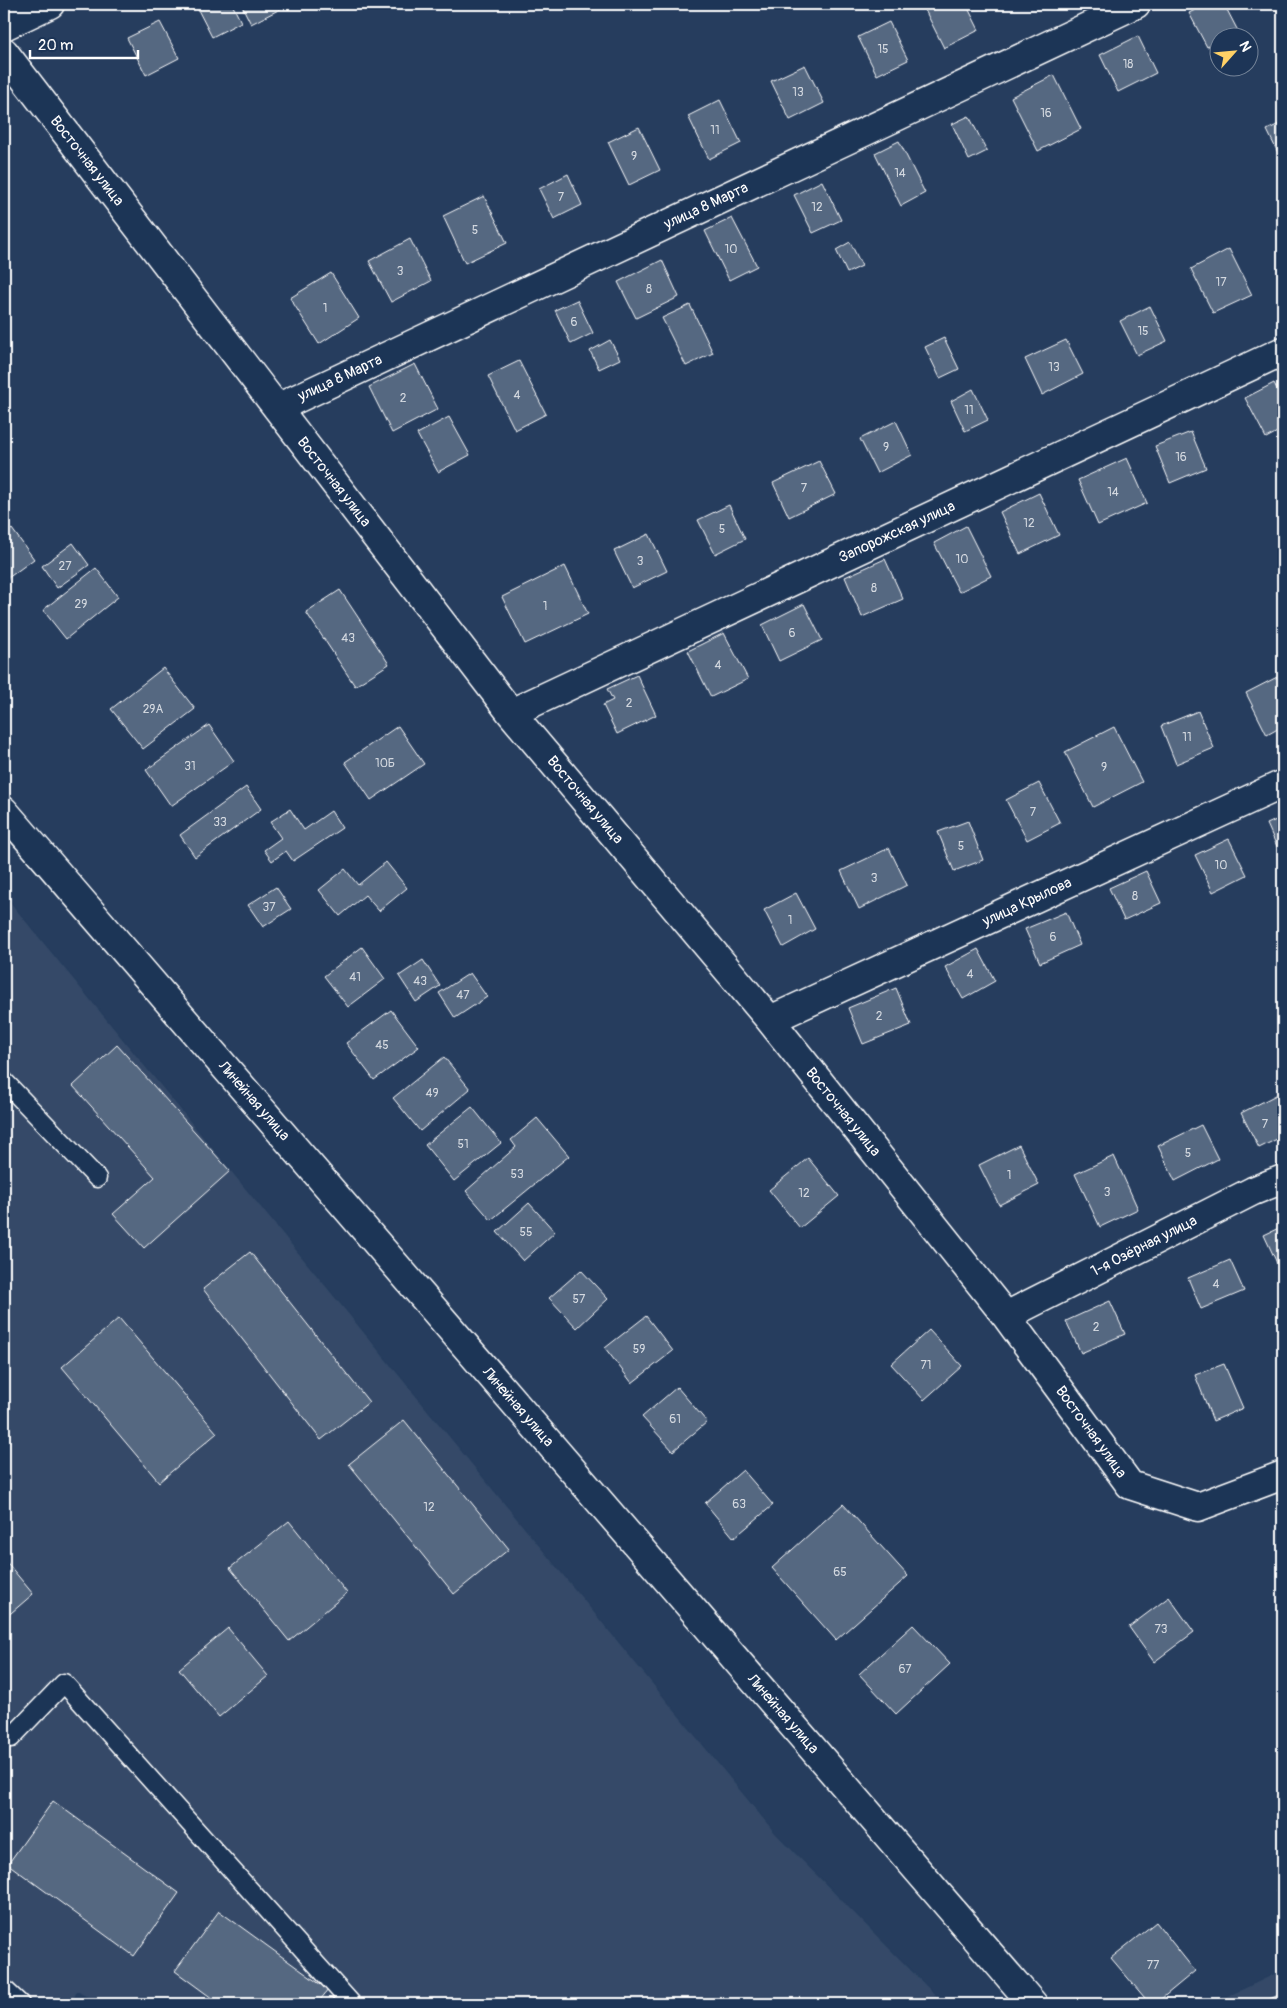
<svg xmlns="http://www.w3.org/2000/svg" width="1287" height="2008" font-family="Pangolin,sans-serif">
<rect width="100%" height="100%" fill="#263d5e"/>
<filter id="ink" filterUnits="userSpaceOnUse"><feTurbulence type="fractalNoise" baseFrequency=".02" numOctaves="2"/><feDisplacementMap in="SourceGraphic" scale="10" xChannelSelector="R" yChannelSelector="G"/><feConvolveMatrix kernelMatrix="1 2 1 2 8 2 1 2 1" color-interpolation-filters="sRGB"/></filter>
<g filter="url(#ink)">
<path fill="#344a68" d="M4,895L775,1833L944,2004H99L77,1991L71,2004H4Z
M1283,1970V2004H1212Z"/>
<path fill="#556781" stroke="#fff" d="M195,4H232L241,22L212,37Z
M241,4H290L251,24Z
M938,4H966L979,30L944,48L925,10Z
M1207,4H1224L1238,31L1225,38H1220V40L1207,47L1189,13Z
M160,22L179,58L146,75L127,38Z
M889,22L908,60L877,75L858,37Z
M1138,36L1156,73L1118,92L1100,55Z
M805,65L824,103L790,120L771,81Z
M1054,75L1081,129L1038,151L1011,97Z
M720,100L741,143L709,159L688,116Z
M969,116L987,151L969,160L952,124Z
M1283,122V155L1280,157L1267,130Z
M639,127L660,170L629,185L608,142Z
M899,141L925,193L901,206L875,153Z
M568,174L582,205L554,219L539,189Z
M822,181L841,220L813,233L794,195Z
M484,196L507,243L465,263L443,216Z
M732,218L757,266L729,280L705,231Z
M410,239L431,281L391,302L369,261Z
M850,242L862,266L847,273L836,250Z
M1229,249L1252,295L1213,313L1191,269Z
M662,260L679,297L636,318L618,282Z
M331,273L359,318L319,344L290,298Z
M577,300L593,333L571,344L555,310Z
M690,305L713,353L686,366L662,318Z
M1150,306L1167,341L1137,355L1120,321Z
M944,338L959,369L940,378L925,347Z
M610,340L620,359L599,369L590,351Z
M1066,340L1083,374L1042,395L1025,359Z
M519,361L546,414L515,430L488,376Z
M415,364L438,409L392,433L369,387Z
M1274,383L1283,401V429L1266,438L1245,398Z
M973,389L988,420L965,431L951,401Z
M449,417L470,455L438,472L417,434Z
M896,421L912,455L877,473L860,439Z
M1191,432L1206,468L1170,483L1155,446Z
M1127,458L1147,503L1098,525L1078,480Z
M819,461L836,494L789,517L773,483Z
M1039,493L1059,535L1020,554L1000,512Z
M729,505L745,539L715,554L698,520Z
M966,526L991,576L959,592L934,543Z
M12,529L34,559L4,581V535Z
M649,534L667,571L632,588L614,551Z
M73,543L89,565L57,588L42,566Z
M885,559L903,599L862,617L845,577Z
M565,566L588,614L525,644L502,597Z
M96,568L118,597L66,639L43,610Z
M340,590L389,664L355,686L306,612Z
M804,604L822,640L779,661L762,625Z
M724,633L748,679L711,697L688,651Z
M163,668L195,709L143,749L111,709Z
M1283,674V726L1267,735L1246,693Z
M637,675L656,715L617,734L603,705L613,700L607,689Z
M1198,711L1214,748L1176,764L1161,726Z
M209,725L234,761L171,806L146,770Z
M398,726L424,764L371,800L345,762Z
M1114,727L1142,782L1093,807L1065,752Z
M1039,783L1060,823L1027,840L1006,800Z
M246,787L261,809L195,857L180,835Z
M290,809L304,830L331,811L342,828L293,861L286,851L272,861L264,850L281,838L270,822Z
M1283,817V860L1267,824Z
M968,821L983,860L954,871L938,832Z
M1229,839L1247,875L1213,892L1195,855Z
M889,848L907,885L859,909L841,871Z
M386,862L407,888L379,911L365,895L340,916L319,890L345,869L358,885Z
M1146,871L1161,903L1124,920L1109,888Z
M276,887L291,909L263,927L248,905Z
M796,893L815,929L783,947L764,910Z
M1066,912L1080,945L1040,963L1025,929Z
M362,947L385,979L348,1007L324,976Z
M978,949L995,981L963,999L945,967Z
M423,960L440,986L416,1002L399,976Z
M470,973L487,997L455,1018L439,993Z
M896,988L911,1025L863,1044L848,1008Z
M391,1010L419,1047L374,1080L346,1043Z
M117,1045L230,1171L144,1248L113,1214L155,1177L73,1086Z
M444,1057L470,1089L420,1131L393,1098Z
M1278,1094L1283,1105V1136L1259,1148L1241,1113Z
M472,1107L501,1143L454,1181L425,1145Z
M537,1118L569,1156L491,1220L466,1191L516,1147L511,1140Z
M1201,1125L1218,1159L1175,1181L1158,1146Z
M1019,1145L1039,1185L999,1205L979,1165Z
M1114,1156L1138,1209L1100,1227L1075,1174Z
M808,1158L839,1196L800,1228L769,1190Z
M529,1203L555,1232L523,1261L497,1232Z
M1283,1226V1276L1264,1235Z
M250,1252L369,1402L321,1440L203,1289Z
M1230,1260L1244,1291L1201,1309L1188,1278Z
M581,1270L608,1299L577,1328L549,1298Z
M1110,1301L1125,1334L1081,1353L1066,1321Z
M646,1316L673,1351L632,1383L605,1348Z
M119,1318L217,1433L159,1482L62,1367Z
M929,1330L962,1366L924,1400L891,1364Z
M1224,1364L1243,1408L1213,1421L1195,1375Z
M677,1387L707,1422L673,1451L642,1417Z
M404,1420L509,1549L454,1594L349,1464Z
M743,1470L773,1505L734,1538L705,1503Z
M843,1504L908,1576L836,1640L772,1568Z
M289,1521L347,1593L289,1641L230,1568Z
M4,1559L33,1594L4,1619Z
M1169,1597L1194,1632L1154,1662L1129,1627Z
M913,1625L950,1664L896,1714L859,1674Z
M228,1628L268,1676L219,1717L179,1669Z
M53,1801L179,1893L134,1956L8,1864Z
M1283,1888V1907L1276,1891Z
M219,1911L328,1990L317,2004H220L175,1971Z
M1156,1922L1195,1971L1155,2004H1150L1111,1958Z
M1283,1993V2004H1259Z"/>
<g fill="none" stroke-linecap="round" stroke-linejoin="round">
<defs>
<path id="lane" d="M4,1081L97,1178
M4,1730L11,1738L64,1683L352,2004
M4,1989L20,2004"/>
<path id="street" d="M4,26L50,4
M4,52L511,713L770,1020L1006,1316L1130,1485L1198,1507L1283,1475
M277,408L1136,4
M511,713L1283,351
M4,811L1033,2004
M770,1020L1283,784
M1006,1316L1253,1191L1283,1179"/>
</defs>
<use href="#lane" stroke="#fff" stroke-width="21"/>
<use href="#street" stroke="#fff" stroke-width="31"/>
<use href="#lane" stroke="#1d3557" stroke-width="18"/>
<use href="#street" stroke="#1d3557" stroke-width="28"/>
</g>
</g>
<g text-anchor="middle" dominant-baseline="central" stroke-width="5" stroke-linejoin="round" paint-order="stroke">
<g font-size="12" fill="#d4d9e0">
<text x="883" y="49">15</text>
<text x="1128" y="64">18</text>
<text x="798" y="92">13</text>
<text x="1046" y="113">16</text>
<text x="715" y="130">11</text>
<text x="634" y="156">9</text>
<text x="900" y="173">14</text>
<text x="561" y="197">7</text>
<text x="817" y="207">12</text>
<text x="475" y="230">5</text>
<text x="731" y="249">10</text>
<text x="400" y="271">3</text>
<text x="1221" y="282">17</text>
<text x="649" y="289">8</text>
<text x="325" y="308">1</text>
<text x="574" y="322">6</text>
<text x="1143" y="331">15</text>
<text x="1054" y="367">13</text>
<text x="517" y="395">4</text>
<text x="403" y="398">2</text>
<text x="969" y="410">11</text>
<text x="886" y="447">9</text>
<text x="1181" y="457">16</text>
<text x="804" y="488">7</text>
<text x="1113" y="492">14</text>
<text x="1029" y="523">12</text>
<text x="722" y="529">5</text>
<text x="962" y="559">10</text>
<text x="640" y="561">3</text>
<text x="65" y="566">27</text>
<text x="874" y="588">8</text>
<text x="81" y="604">29</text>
<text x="545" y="606">1</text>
<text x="792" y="633">6</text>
<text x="348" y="638">43</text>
<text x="718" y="665">4</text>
<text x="629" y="703">2</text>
<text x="153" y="709">29А</text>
<text x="1187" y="737">11</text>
<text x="385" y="763">10Б</text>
<text x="190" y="766">31</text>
<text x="1104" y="767">9</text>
<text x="1033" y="812">7</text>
<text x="220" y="822">33</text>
<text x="961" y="846">5</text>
<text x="1221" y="865">10</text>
<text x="874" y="878">3</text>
<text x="1135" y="896">8</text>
<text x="269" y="907">37</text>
<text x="790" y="920">1</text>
<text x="1053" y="937">6</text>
<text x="970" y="974">4</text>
<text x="355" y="977">41</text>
<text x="420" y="981">43</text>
<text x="463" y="995">47</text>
<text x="879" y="1016">2</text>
<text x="382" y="1045">45</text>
<text x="432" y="1093">49</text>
<text x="1265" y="1124">7</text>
<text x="463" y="1144">51</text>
<text x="1188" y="1153">5</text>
<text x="517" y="1174">53</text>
<text x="1009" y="1175">1</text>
<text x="1107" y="1192">3</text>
<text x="804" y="1193">12</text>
<text x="526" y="1232">55</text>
<text x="1216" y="1284">4</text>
<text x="579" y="1299">57</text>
<text x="1096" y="1327">2</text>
<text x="639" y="1349">59</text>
<text x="926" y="1365">71</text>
<text x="675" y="1419">61</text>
<text x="739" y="1504">63</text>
<text x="429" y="1507">12</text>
<text x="840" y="1572">65</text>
<text x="1161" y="1629">73</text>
<text x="905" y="1669">67</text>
<text x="1153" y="1965">77</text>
</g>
<g font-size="15" fill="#fff" stroke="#1d3557">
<text transform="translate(87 161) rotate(52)">Восточная улица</text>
<text transform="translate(706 206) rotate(-25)">улица 8 Марта</text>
<text transform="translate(340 378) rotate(-25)">улица 8 Марта</text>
<text transform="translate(334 482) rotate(52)">Восточная улица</text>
<text transform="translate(897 532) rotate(-25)">Запорожская улица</text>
<text transform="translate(585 800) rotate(50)">Восточная улица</text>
<text transform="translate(1027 902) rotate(-25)">улица Крылова</text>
<text transform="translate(254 1101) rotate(49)">Линейная улица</text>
<text transform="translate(843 1112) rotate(51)">Восточная улица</text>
<text transform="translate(1144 1246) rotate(-27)">1-я Озёрная улица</text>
<text transform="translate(518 1407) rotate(49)">Линейная улица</text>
<text transform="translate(1091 1432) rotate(54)">Восточная улица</text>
<text transform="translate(783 1714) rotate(49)">Линейная улица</text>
</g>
</g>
<rect width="1287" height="2008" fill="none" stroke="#1d3557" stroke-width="20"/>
<rect x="10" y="10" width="1267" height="1988" fill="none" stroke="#fff" stroke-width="2" filter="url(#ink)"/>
<g transform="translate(1234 52) rotate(63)"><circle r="24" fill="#1d3557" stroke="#77869a"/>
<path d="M0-4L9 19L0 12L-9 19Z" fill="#ffd166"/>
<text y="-8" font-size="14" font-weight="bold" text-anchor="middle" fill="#ffffff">N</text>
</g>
<path d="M30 50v8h108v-8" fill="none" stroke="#ffffff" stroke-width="2.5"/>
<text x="38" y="50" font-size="15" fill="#ffffff" stroke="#1d3557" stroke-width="4" paint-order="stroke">20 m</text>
</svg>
